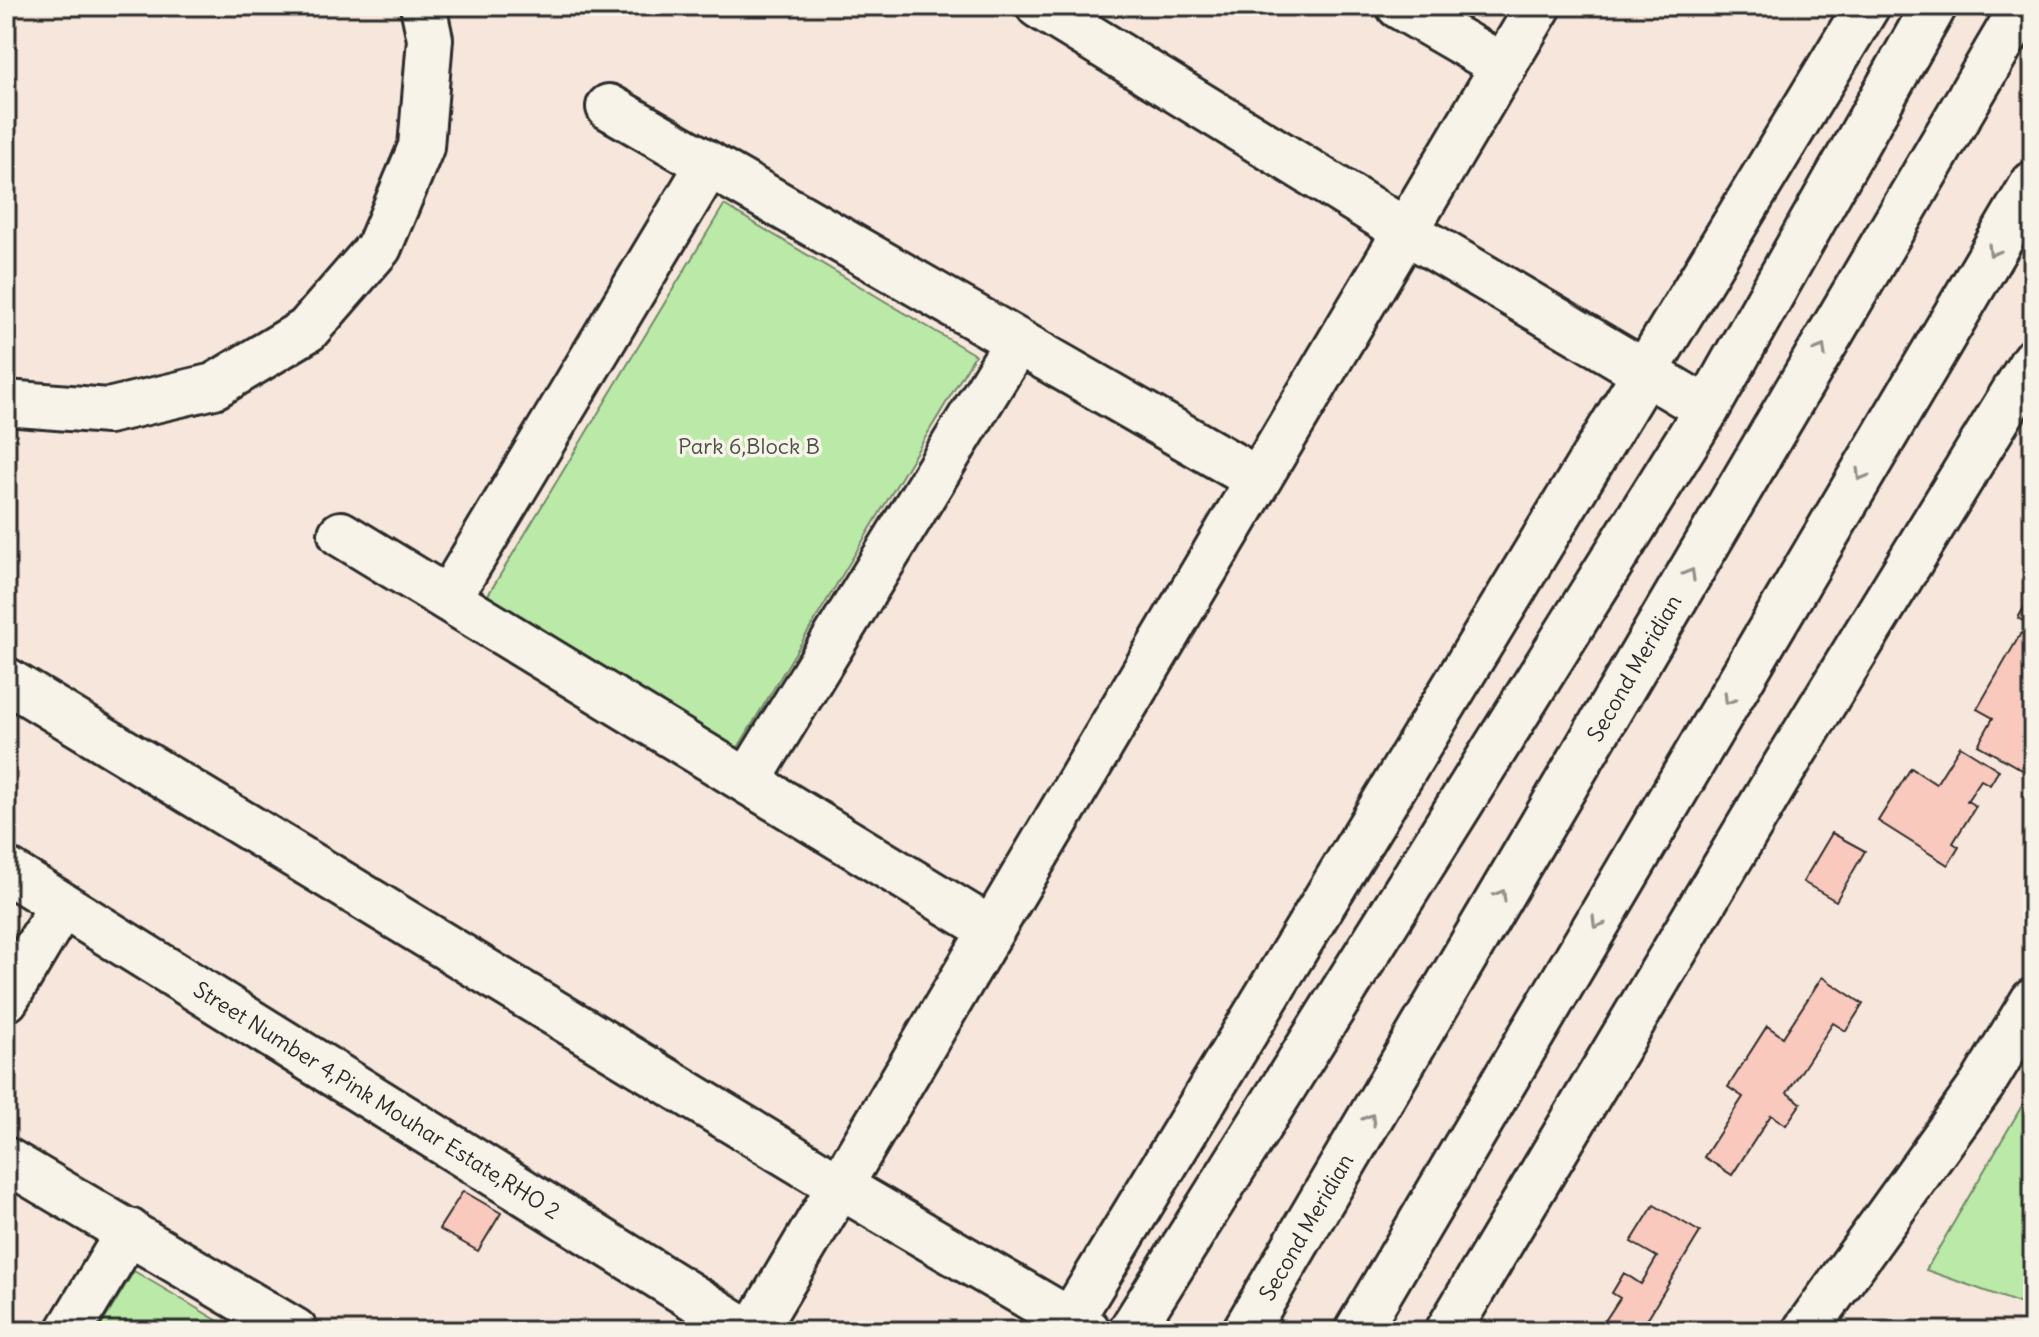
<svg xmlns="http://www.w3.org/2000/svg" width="2039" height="1337" font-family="Delius,sans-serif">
<rect width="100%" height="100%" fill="#f7e6db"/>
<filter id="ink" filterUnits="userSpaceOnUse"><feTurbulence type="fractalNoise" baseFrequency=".0125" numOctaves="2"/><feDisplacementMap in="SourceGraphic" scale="16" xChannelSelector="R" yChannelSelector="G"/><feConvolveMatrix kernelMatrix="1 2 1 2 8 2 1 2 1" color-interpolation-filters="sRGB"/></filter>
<g filter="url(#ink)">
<path fill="#bbeaa8" stroke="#738a6a" stroke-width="2" d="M724,205L975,355L736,751L485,600Z
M2033,1087V1308L1926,1270Z
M134,1271L235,1331H98Z"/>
<path fill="#f8c9bc" stroke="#2b2b2b" stroke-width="2" d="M2033,592V627L2018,618Z
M2021,633L2033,640V776L1978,745L1993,718L1977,709Z
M1960,746L1999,770L1990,785L1981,780L1967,801L1976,806L1953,843L1959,847L1948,865L1878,821L1911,768L1936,784Z
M1832,833L1865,851L1836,901L1803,882Z
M1822,977L1863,1004L1846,1031L1833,1023L1787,1093L1801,1103L1786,1125L1771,1115L1732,1175L1704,1157L1743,1097L1728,1087L1767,1026L1783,1037Z
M463,1191L501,1213L478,1251L439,1229Z
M1654,1205L1700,1232L1640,1331H1608L1601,1327L1620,1298L1612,1293L1624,1273L1641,1284L1657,1257L1631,1242Z"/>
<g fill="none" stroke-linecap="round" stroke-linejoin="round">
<defs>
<path id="minor" d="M1039,6L1404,230L1707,409
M1399,6L1504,67
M609,107L1257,479
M6,403L108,411L214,386L307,330L379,247L421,147L430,39L423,6
M341,534L990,929
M448,599L709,164
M6,680L838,1185L1088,1331
M748,781L1017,342
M6,870L747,1331
M6,999L62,905
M6,1160L295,1331
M69,1331L129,1231
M754,1331L1539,6
M1064,1331L1867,6
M1131,1331L1707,409L1934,6
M1245,1331L2023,6
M1357,1331L2033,184
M1448,1331L1779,776L2033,361
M1805,1331L1982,1085L2033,1001"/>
</defs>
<use href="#minor" stroke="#2b2b2b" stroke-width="50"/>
<use href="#minor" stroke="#f7f3e8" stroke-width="44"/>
</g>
<defs><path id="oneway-chevron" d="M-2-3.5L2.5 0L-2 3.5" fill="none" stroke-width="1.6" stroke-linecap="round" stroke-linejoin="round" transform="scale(2)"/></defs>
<g stroke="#918f8a">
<use href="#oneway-chevron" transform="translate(1993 251) rotate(121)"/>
<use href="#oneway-chevron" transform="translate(1821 350) rotate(-60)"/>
<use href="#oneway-chevron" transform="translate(1861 475) rotate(121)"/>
<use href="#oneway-chevron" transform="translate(1690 574) rotate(-60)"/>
<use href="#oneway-chevron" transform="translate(1729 699) rotate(121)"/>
<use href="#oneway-chevron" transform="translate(1501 895) rotate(-60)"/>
<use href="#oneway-chevron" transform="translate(1597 923) rotate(121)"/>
<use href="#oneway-chevron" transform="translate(1370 1119) rotate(-60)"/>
</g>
</g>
<g text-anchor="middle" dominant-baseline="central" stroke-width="7" stroke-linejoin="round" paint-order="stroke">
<g font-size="22" fill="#485144" stroke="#f7f3e8">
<text x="749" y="446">Park 6,Block B</text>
</g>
<g font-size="22" fill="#2b2b2b" stroke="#f7f3e8">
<text transform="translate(1634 668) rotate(-60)">Second Meridian</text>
<text transform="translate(377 1100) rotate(32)">Street Number 4,Pink Mouhar Estate,RHO 2</text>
<text transform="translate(1306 1227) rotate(-60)">Second Meridian</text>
</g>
</g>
<rect width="2039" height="1337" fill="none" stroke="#f7f3e8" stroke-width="32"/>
<rect x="16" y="16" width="2007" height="1305" fill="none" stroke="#2b2b2b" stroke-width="3" filter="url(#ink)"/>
</svg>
